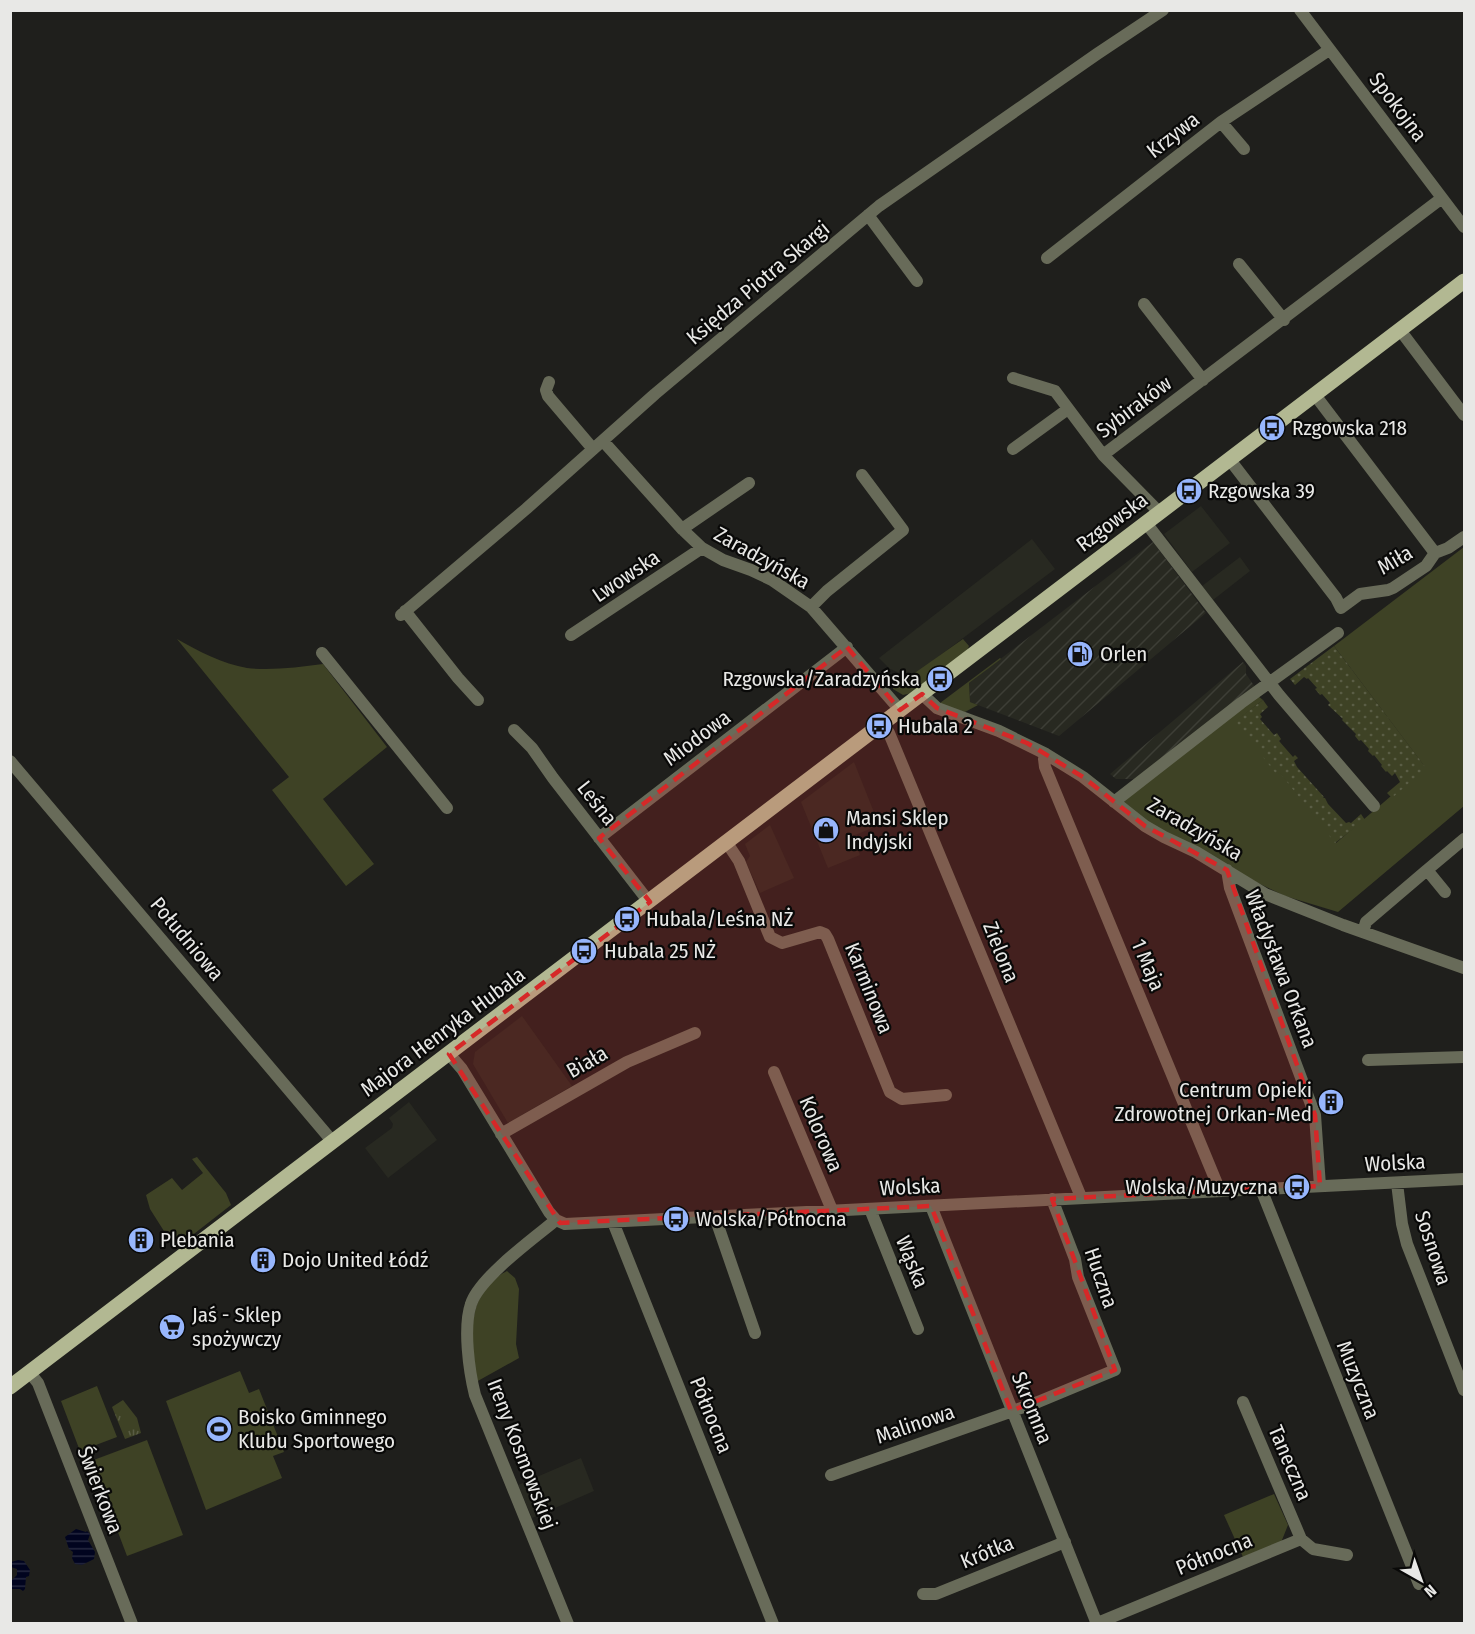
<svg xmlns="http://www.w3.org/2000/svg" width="1475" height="1634" font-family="'Fira Sans Condensed',sans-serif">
<defs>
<pattern id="industrial-furrows" width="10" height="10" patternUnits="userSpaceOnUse" patternTransform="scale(1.5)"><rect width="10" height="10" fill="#282921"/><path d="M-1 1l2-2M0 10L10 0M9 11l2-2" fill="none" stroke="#3d3e36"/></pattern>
<pattern id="park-tufts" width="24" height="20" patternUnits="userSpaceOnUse" patternTransform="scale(1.5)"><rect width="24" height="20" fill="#3e4225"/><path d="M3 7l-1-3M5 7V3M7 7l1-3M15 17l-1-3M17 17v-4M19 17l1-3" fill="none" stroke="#5a5d45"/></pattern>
<pattern id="garden-dots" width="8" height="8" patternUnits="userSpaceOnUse" patternTransform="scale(1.5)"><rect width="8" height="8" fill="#3e4225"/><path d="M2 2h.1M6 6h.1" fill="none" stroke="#5a5d45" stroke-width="1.8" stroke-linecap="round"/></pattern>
<pattern id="water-rules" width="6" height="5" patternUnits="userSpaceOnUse" patternTransform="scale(1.5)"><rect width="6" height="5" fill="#01041f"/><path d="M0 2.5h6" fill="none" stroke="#262940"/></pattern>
</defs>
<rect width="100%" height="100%" fill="#1f1f1c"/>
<path fill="#282921" d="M1201,506L1230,543L1192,572L1164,534Z
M1032,539L1055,569L926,666L909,677L890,669L879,658Z
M1240,557L1250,571L1213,600L1202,586Z
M854,762L879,825L853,836L860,855L828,868L801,802Z
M770,825L794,878L760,893L746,862L750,856L745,844Z
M522,1016L572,1086L508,1123L473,1064L475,1052Z
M409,1102L437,1140L388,1178L365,1148L392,1128L393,1124L389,1118Z
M581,1458L594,1491L532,1518L518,1485Z"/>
<path fill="url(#industrial-furrows)" d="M1153,542L1206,613L1059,736L970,702L969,683Z
M1243,662L1246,666V674L1255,687L1134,779H1116L1110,774Z"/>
<path fill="#3e4225" d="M1464,547V806L1338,912L1285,896L1256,882L1151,826L1123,803L1128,797L1258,696L1263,700L1236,721L1278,774L1280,772L1336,843L1425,767L1334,646Z
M177,639C198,651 223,664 247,668C272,671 298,667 323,664L387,747L323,799L374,864L346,886L272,790L289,777Z
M963,639L969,646L967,651L912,693L903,695L893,689V687L907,676L909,677Z
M1000,658L1001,659L969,683L970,702L978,705L965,712L944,707L940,703Z
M197,1157L226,1193L231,1205L181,1244L169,1239L150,1209L146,1195L172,1178L182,1190L203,1173L192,1159Z
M507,1271L515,1278L519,1289L516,1344L519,1358L476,1382C472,1342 463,1293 507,1271Z
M240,1371L249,1393L259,1389L284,1452L273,1456L282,1478L206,1510L166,1401Z
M97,1386L117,1437L80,1451L61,1401Z
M147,1440L183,1535L127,1556L91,1461Z
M1274,1494L1288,1525L1280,1545L1243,1557L1224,1515Z"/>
<path fill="url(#park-tufts)" d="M123,1400L137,1418L141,1433L125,1439L112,1407Z"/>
<path fill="url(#garden-dots)" d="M1334,646L1426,768L1392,798L1387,793L1400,782L1395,773L1392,776L1387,771L1386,772L1381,766L1382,765L1374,755L1373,756L1368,751L1369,749L1361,740L1359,741L1355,736L1356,734L1342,720L1343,719L1328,705L1330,703L1322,694L1320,695L1315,689L1317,688L1308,678L1307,679L1304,677L1295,685L1290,679Z
M1263,700L1268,707L1260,714L1262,717L1260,719L1274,735L1277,733L1281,739L1279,741L1293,757L1295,755L1298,758L1294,761L1297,767L1324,797L1323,798H1325L1328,804L1346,823L1349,822L1351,823L1361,814L1365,820L1335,843L1280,773L1277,775L1235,721Z"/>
<path fill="url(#water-rules)" d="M76,1529L86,1532L87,1531L90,1534L88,1540L95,1552L94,1559L82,1565L75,1564L72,1558L73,1552L69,1549L65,1537Z
M18,1560L24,1561L30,1570L29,1576L26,1577L25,1589L23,1591L20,1589H11V1581L17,1575V1569L11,1567V1562Z"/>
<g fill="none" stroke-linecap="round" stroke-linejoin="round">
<path stroke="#686b59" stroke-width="12" d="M1300,10L1464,227
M1221,122L1244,149
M868,215L917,281
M1047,258L1221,122L1329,50
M1239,264L1284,320
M1144,304L1203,380
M1400,330L1464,415
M1013,378L1055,391L1103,455L1160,513
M549,382L546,390L548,396L593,449
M1315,395L1435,553
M603,441L682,529L702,548L723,560L751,570L772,580L811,607L900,710
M1013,449L1068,409
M1103,455L1442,198
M1230,460L1336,598L1341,608L1360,594L1388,590L1393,588L1426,566L1435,553L1448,548L1464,537
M1146,523L1279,695L1374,806
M682,529L749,483
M811,607L827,591L903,530L862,475
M405,611L458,678L478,700
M401,615L526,509L655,394L879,206L1097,54L1163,10
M571,635L702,548
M322,653L447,808
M922,694L937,708L999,731L1046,754L1083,777L1145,826L1164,837L1196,852L1265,894L1343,925L1464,968
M882,724L889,733L1081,1197
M514,730L532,748L553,778L649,902
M1046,754L1044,759L1045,767L1220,1191
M10,761L333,1142
M1114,802L1241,703L1338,633
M599,838L847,647
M727,843L739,861L770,937L782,943L820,932L825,934L828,939L890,1092L902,1099L946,1095
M1227,870L1230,888L1315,1115L1320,1186
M1427,870L1464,839
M1363,932L1366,922L1427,870L1445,892
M449,1054L462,1069L549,1212L556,1220L565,1224L1464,1179
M1368,1060L1464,1057
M774,1072L832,1210
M501,1134L627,1062L695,1033
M1397,1183L1402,1224L1407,1244L1464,1390
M1261,1189L1419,1584
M931,1206L1097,1624
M870,1209L918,1329
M715,1217L755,1333
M556,1220C534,1238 479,1278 471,1304C463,1327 469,1371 475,1395L568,1624
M613,1222L773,1624
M30,1373L38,1383L132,1624
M1243,1402L1301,1539L1313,1549L1347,1555
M831,1475L1038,1402L1115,1370L1078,1277L1075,1259L1052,1199
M923,1594H936L1065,1542
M1095,1624L1301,1539"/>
<path stroke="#b2b892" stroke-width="15" d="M10,1387L1464,281"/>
</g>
<path fill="#d62828" fill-opacity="0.2" stroke="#d62828" stroke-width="4.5" stroke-dasharray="12 8" stroke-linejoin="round" d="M847,647L900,710L922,694L937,708L1027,743L1083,777L1145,826L1227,870L1315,1115L1320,1186L1052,1199L1115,1370L1011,1411L931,1206L560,1223L449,1054L650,902L599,838Z"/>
<defs>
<symbol id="bus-disc" viewBox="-11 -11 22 22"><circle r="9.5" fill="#97b6fd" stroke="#090908"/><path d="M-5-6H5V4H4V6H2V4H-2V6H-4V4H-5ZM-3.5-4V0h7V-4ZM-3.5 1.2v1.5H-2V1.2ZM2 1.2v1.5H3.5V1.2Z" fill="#111"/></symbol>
<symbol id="fuel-disc" viewBox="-11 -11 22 22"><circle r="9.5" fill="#97b6fd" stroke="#090908"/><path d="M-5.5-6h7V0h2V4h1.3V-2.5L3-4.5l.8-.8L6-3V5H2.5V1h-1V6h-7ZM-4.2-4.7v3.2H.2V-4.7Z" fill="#111"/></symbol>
<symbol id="shop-disc" viewBox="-11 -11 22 22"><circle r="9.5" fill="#97b6fd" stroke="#090908"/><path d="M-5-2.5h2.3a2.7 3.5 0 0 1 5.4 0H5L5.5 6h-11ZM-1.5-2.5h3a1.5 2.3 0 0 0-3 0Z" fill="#111"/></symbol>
<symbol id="building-disc" viewBox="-11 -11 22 22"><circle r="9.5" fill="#97b6fd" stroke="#090908"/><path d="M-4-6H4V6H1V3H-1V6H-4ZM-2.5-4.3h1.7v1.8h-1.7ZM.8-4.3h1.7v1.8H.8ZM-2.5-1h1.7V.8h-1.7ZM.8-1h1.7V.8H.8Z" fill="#111"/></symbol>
<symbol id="supermarket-disc" viewBox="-11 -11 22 22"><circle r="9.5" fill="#97b6fd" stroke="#090908"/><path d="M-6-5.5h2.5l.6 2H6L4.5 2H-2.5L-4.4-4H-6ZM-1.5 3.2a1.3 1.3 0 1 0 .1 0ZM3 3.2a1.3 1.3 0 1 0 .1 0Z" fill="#111"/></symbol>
<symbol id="stadium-disc" viewBox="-11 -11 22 22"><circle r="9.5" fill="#97b6fd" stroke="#090908"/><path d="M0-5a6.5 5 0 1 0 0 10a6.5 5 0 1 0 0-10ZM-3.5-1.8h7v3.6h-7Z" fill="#111"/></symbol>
</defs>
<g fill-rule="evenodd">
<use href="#bus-disc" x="1257" y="413" width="30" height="30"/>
<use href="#bus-disc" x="1174" y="476" width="30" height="30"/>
<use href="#fuel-disc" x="1065" y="639" width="30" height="30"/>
<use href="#bus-disc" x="925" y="664" width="30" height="30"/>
<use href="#bus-disc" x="864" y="711" width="30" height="30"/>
<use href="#shop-disc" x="811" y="815" width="30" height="30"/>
<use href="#bus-disc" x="612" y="904" width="30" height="30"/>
<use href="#bus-disc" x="569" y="936" width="30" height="30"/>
<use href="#building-disc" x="1316" y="1087" width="30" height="30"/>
<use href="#bus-disc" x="1282" y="1172" width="30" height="30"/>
<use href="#bus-disc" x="661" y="1204" width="30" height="30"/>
<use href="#building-disc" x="126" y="1225" width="30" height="30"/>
<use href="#building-disc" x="248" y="1245" width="30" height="30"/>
<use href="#supermarket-disc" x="157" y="1312" width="30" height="30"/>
<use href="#stadium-disc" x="204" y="1414" width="30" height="30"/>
</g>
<g text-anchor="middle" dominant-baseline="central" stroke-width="4.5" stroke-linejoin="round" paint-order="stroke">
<g font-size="21" fill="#e8e8e6" stroke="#090908">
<text transform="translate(1398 107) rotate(53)">Spokojna</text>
<text transform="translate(1173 135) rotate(-38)">Krzywa</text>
<text transform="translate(758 283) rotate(-40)">Księdza Piotra Skargi</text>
<text transform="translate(1134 407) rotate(-37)">Sybiraków</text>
<text transform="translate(1112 522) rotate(-37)">Rzgowska</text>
<text transform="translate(762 558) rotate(29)">Zaradzyńska</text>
<text transform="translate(1395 560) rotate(-30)">Miła</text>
<text transform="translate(626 576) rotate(-34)">Lwowska</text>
<text transform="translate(697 738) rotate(-37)">Miodowa</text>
<text transform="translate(597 803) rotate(52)">Leśna</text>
<text transform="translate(1195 829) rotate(30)">Zaradzyńska</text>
<text transform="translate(187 939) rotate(50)">Południowa</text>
<text transform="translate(1001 952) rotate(68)">Zielona</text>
<text transform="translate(1148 965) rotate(67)">1 Maja</text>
<text transform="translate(1281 969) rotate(69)">Władysława Orkana</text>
<text transform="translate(869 988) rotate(68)">Karminowa</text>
<text transform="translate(443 1032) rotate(-37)">Majora Henryka Hubala</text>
<text transform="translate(587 1062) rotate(-30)">Biała</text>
<text transform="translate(821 1134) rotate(67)">Kolorowa</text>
<text transform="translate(1395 1163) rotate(-3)">Wolska</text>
<text transform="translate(910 1187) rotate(-3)">Wolska</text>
<text transform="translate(1433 1248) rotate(72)">Sosnowa</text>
<text transform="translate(912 1262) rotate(68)">Wąska</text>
<text transform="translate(1101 1278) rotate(71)">Huczna</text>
<text transform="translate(1358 1380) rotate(68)">Muzyczna</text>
<text transform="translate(1032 1408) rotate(68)">Skromna</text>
<text transform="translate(711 1415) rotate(68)">Północna</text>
<text transform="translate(915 1424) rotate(-19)">Malinowa</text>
<text transform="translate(522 1454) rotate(69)">Ireny Kosmowskiej</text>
<text transform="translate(1290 1463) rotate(67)">Taneczna</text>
<text transform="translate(100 1490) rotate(69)">Świerkowa</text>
<text transform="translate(987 1552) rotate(-22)">Krótka</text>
<text transform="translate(1214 1554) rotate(-22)">Północna</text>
</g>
<g font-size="21" fill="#e8e8e6" stroke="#090908" text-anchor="start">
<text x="1292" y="428">Rzgowska 218</text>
<text x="1208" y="491">Rzgowska 39</text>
<text x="1100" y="654">Orlen</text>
<text x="920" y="679" text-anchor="end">Rzgowska/Zaradzyńska</text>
<text x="898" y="726">Hubala 2</text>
<text x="846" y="818">Mansi Sklep<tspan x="846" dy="24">Indyjski</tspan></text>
<text x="646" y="919">Hubala/Leśna NŻ</text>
<text x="604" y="951">Hubala 25 NŻ</text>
<text x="1312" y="1090" text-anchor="end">Centrum Opieki<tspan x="1312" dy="24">Zdrowotnej Orkan-Med</tspan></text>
<text x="1278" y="1187" text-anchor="end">Wolska/Muzyczna</text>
<text x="696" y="1219">Wolska/Północna</text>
<text x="160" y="1240">Plebania</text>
<text x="282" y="1260">Dojo United Łódź</text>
<text x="192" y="1315">Jaś - Sklep<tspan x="192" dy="24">spożywczy</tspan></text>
<text x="238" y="1417">Boisko Gminnego<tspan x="238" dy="24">Klubu Sportowego</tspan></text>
</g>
</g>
<rect width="1475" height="1634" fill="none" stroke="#e8e8e6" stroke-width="24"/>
<g transform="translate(1421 1580) rotate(140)" stroke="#090908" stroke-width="4.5" paint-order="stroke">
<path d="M0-4.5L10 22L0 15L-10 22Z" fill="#e8e8e6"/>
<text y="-9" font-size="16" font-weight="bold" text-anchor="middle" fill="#e8e8e6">N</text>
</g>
</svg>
